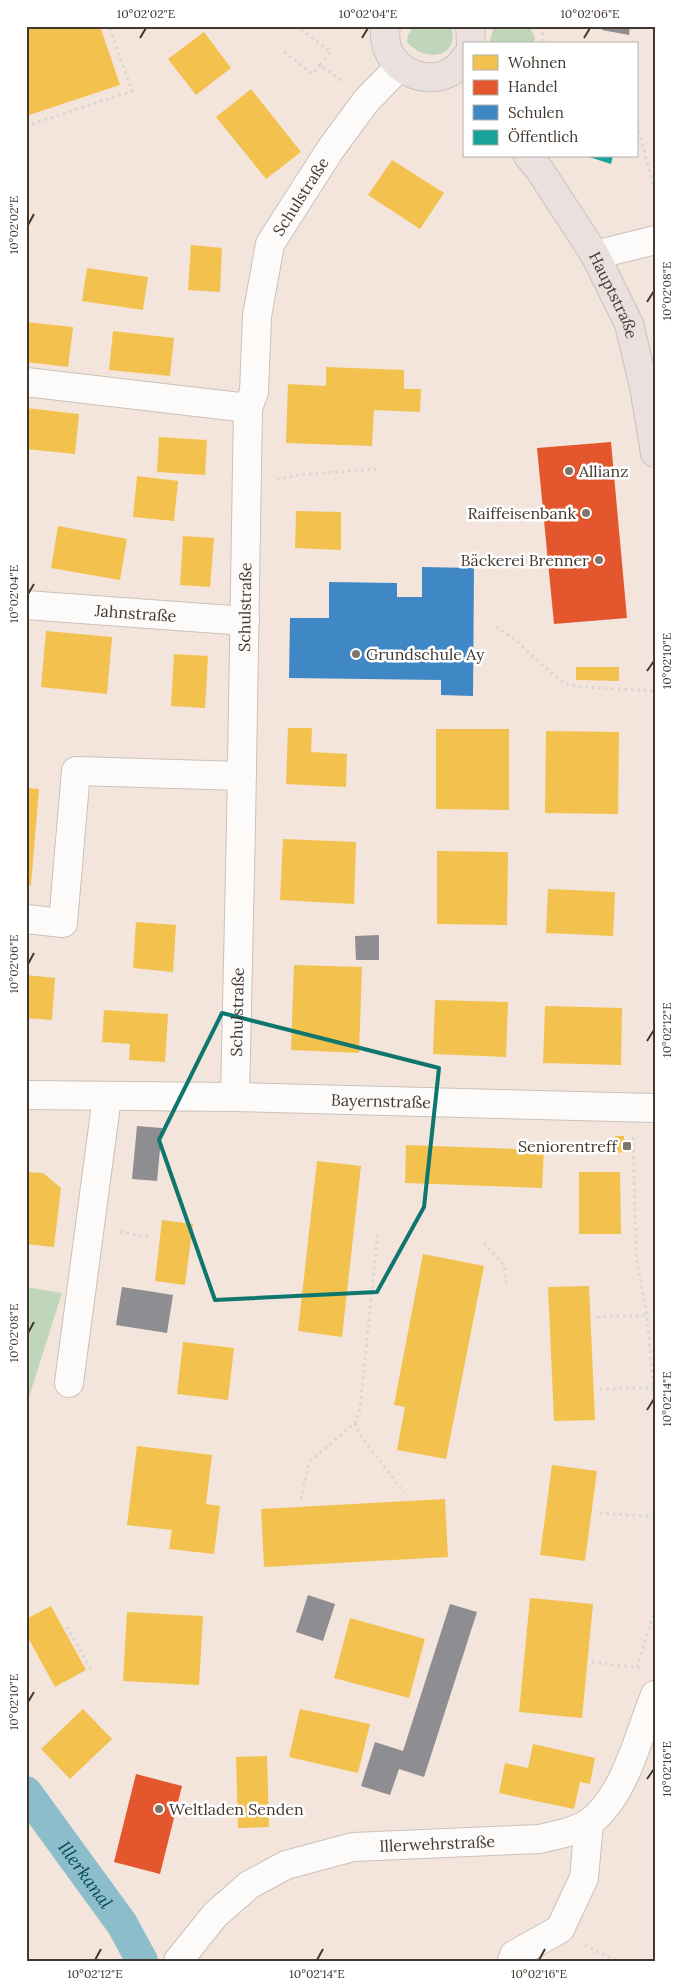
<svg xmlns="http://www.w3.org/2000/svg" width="681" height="1987" font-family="Lora,serif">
<rect width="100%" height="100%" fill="#f3e5db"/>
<path fill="#bfd6bb" d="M414,26H451C461,57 426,64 407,42L408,35Z
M494,26H529L535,38L533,44H489Z
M26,1287L62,1293L29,1397H26Z"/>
<path fill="#f2c14e" d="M26,26H100L120,85L26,116Z
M204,32L231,68L196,95L168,59Z
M251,89L301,152L266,179L216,117Z
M392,160L444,193L420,229L368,195Z
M191,245L222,248L220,292L188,290Z
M87,268L148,277L143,310L82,301Z
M26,322L73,327L68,367L26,362Z
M113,331L174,338L170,376L109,370Z
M326,367L404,370V389H421L420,412L374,410L372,446L286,443L288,384L326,386Z
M26,408L79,414L75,454L26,449Z
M159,437L207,440L205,475L157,472Z
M137,476L178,481L174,521L133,517Z
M296,511L341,512V550L295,548Z
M58,526L127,539L120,580L51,568Z
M183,536L214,538L210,587L180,585Z
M46,631L112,637L107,694L41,687Z
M174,654L208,656L205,708L171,706Z
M576,667H619V681L576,680Z
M288,728H312L311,752L347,754L346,787L286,784Z
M436,729H509V810L436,809Z
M546,731L619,732L618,814L545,813Z
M26,788L39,789L31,885H26Z
M283,839L356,842L354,904L280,900Z
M437,851L508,852L507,925L437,924Z
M548,889L615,892L613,936L546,933Z
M136,922L176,925L173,972L133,968Z
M294,965L362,967L359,1053L291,1050Z
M26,975L55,978L52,1020L26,1018Z
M435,1000L508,1002L506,1057L433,1054Z
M545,1006L622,1008L621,1065L543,1063Z
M104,1010L168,1014L165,1062L129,1060L130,1044L102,1042Z
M615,1136H624V1152L616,1153Z
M406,1145L544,1150L542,1188L405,1183Z
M317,1161L361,1166L342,1337L298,1331Z
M26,1172L43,1173L61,1188L54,1247L26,1244Z
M579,1172H620L621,1234H579Z
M162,1220L193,1224L185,1285L155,1281Z
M423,1254L484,1266L446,1459L397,1450L405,1407L394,1405Z
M589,1286L595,1420L554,1421L548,1287Z
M183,1342L234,1348L228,1400L177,1394Z
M137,1446L212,1455L206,1504L220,1506L214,1554L169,1549L172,1530L127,1525Z
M552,1465L597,1471L585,1561L540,1555Z
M445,1499L448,1557L264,1567L261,1509Z
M530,1598L593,1604L582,1718L519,1712Z
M51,1606L86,1670L55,1687L26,1634V1619Z
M127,1612L203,1616L199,1685L123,1681Z
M350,1618L425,1639L409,1698L334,1678Z
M83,1709L112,1739L70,1779L41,1749Z
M300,1709L370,1724L358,1773L289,1757Z
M533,1744L595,1758L590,1784L580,1782L574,1809L499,1793L505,1763L528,1768Z
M267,1756L269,1827L238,1828L236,1757Z"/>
<path fill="#e4572e" d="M611,442L627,618L554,624L537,448Z
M136,1774L182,1786L160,1874L114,1862Z"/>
<path fill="#3f88c5" d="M422,567L474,568L473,696L441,695V680L289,678L290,618H329V582L397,583V597H422Z"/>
<path fill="#17a398" d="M586,156H613L611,164Z"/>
<path fill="#8d8d92" d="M603,26H630L629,35L602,30Z
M379,935V960H356L355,936Z
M137,1126L162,1128L157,1181L132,1179Z
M122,1287L173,1295L167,1333L116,1325Z
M308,1595L335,1604L323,1641L296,1632Z
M450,1604L477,1612L424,1777L399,1769L390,1795L361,1786L375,1742L403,1751Z"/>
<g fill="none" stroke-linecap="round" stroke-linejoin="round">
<path stroke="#8cbdca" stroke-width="32" id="s1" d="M26,1792L122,1924L142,1961"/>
<defs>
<g id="minor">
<path d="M595,255L655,240"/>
<path d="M26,382L248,408"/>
<path id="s2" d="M26,605L245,621"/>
<path d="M26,919L63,923L76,771L242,776"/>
<path id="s3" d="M26,1095L235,1097L655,1108"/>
<path id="s4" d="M235,1097L241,825L248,408L254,392L257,316L270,244L330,150L366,101L399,67"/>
<path d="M69,1383L107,1097"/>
<path id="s5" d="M178,1961L215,1915L249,1885L286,1865L353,1847L539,1839C556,1835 576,1832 590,1822C625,1796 639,1734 655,1695"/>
<path d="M512,1961L514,1955L560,1929L584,1878L589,1823"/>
</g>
<g id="major">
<path d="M386,26C377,72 440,97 465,58"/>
<path d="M470,26L471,44"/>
<path id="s6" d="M528,156L539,169L595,255L629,324L644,387L655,453"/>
</g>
</defs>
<use href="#minor" stroke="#cbc1b9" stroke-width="30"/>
<use href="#major" stroke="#cac2bd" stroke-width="30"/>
<path stroke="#dad6d2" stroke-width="3" stroke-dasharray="2.5 4" stroke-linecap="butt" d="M542,26L544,44
M301,29L331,52L320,65L344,83
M284,52L313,74L320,65
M637,125L655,191
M26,126L132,91L109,26
M277,479L307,474L381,469
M496,627L516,640L542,665L565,684L581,687L655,691
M633,1137L636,1256L647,1315L655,1407
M627,1146H633
M120,1232L150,1237
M484,1243L504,1265L507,1287
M597,1317L647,1315
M600,1389L653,1388
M355,1423L361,1436L404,1493
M301,1499L309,1462L355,1423L360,1409L378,1231
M600,1513L655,1517
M67,1627L92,1671
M592,1662L641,1668
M637,1667L655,1609
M585,1945L601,1954L621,1961"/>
<use href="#minor" stroke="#fdfbfa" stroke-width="28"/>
<use href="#major" stroke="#eae1de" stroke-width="28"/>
</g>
<path fill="none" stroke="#0f766e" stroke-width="4" stroke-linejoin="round" d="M222,1013L439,1068L424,1207L377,1292L215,1300L159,1140Z"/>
<path fill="none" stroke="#423830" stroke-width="2" d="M140,38L146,28M362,38L368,28M584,38L590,28M28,225L34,214M647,302L654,291M28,594L34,584M647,671L654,661M28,964L34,953M647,1041L654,1030M28,1333L34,1322M647,1410L654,1399M28,1702L34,1692M647,1779L654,1769M95,1960L101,1949M317,1960L323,1949M539,1960L545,1949"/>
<g fill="#80756c" stroke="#fff" stroke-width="2">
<circle cx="569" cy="471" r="5"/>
<circle cx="586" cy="513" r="5"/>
<circle cx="599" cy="560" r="5"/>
<circle cx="356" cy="654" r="5"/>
<rect x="622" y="1141" width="10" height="10" rx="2.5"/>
<circle cx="159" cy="1809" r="5"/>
</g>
<g text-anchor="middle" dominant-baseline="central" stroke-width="5" stroke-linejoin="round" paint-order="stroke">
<g font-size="16" fill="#423830" stroke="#fff">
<text stroke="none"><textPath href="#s4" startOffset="912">Schulstraße</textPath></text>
<text stroke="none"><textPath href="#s6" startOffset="164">Hauptstraße</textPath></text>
<text stroke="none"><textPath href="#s4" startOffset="490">Schulstraße</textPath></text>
<text stroke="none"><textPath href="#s2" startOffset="110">Jahnstraße</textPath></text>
<text stroke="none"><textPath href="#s4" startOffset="85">Schulstraße</textPath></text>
<text stroke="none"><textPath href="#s3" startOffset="355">Bayernstraße</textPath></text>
<text stroke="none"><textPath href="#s5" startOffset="300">Illerwehrstraße</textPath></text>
</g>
<g font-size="16" fill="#423830" stroke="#fff" text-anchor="start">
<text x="579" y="471">Allianz</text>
<text x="576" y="513" text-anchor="end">Raiffeisenbank</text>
<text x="589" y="560" text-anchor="end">Bäckerei Brenner</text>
<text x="366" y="654">Grundschule Ay</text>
<text x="617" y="1146" text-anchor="end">Seniorentreff</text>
<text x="169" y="1809">Weltladen Senden</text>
</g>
<g font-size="18" font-style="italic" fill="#074c5c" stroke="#fff">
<text stroke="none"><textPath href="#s1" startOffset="102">Illerkanal</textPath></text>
</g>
</g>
<rect width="681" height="1987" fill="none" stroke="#ffffff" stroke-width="55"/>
<rect x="463" y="42" width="175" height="115" fill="#ffffff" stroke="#b3afac"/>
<rect x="473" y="55" width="25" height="15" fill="#f2c14e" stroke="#b3afac"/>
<text x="508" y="68" font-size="15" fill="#423830">Wohnen</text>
<rect x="473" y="80" width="25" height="15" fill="#e4572e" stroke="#b3afac"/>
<text x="508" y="92" font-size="15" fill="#423830">Handel</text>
<rect x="473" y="105" width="25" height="15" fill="#3f88c5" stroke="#b3afac"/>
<text x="508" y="118" font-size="15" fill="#423830">Schulen</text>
<rect x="473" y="130" width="25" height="15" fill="#17a398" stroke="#b3afac"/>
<text x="508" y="142" font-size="15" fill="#423830">Öffentlich</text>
<rect x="28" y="28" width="626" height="1932" fill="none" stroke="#423830" stroke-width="2"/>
<g font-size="12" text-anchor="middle" fill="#423830">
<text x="146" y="18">10°02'02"E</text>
<text x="368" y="18">10°02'04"E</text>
<text x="590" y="18">10°02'06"E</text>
<text transform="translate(14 225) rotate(-90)" y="4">10°02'02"E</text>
<text transform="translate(667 291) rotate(-90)" y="4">10°02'08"E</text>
<text transform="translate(14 594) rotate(-90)" y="4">10°02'04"E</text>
<text transform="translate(667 661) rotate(-90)" y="4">10°02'10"E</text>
<text transform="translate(14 964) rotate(-90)" y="4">10°02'06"E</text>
<text transform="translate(667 1030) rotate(-90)" y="4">10°02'12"E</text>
<text transform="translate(14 1333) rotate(-90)" y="4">10°02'08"E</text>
<text transform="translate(667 1399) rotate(-90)" y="4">10°02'14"E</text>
<text transform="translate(14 1702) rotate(-90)" y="4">10°02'10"E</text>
<text transform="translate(667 1769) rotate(-90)" y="4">10°02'16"E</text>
<text x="95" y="1978">10°02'12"E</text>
<text x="317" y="1978">10°02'14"E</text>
<text x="539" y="1978">10°02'16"E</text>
</g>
</svg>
